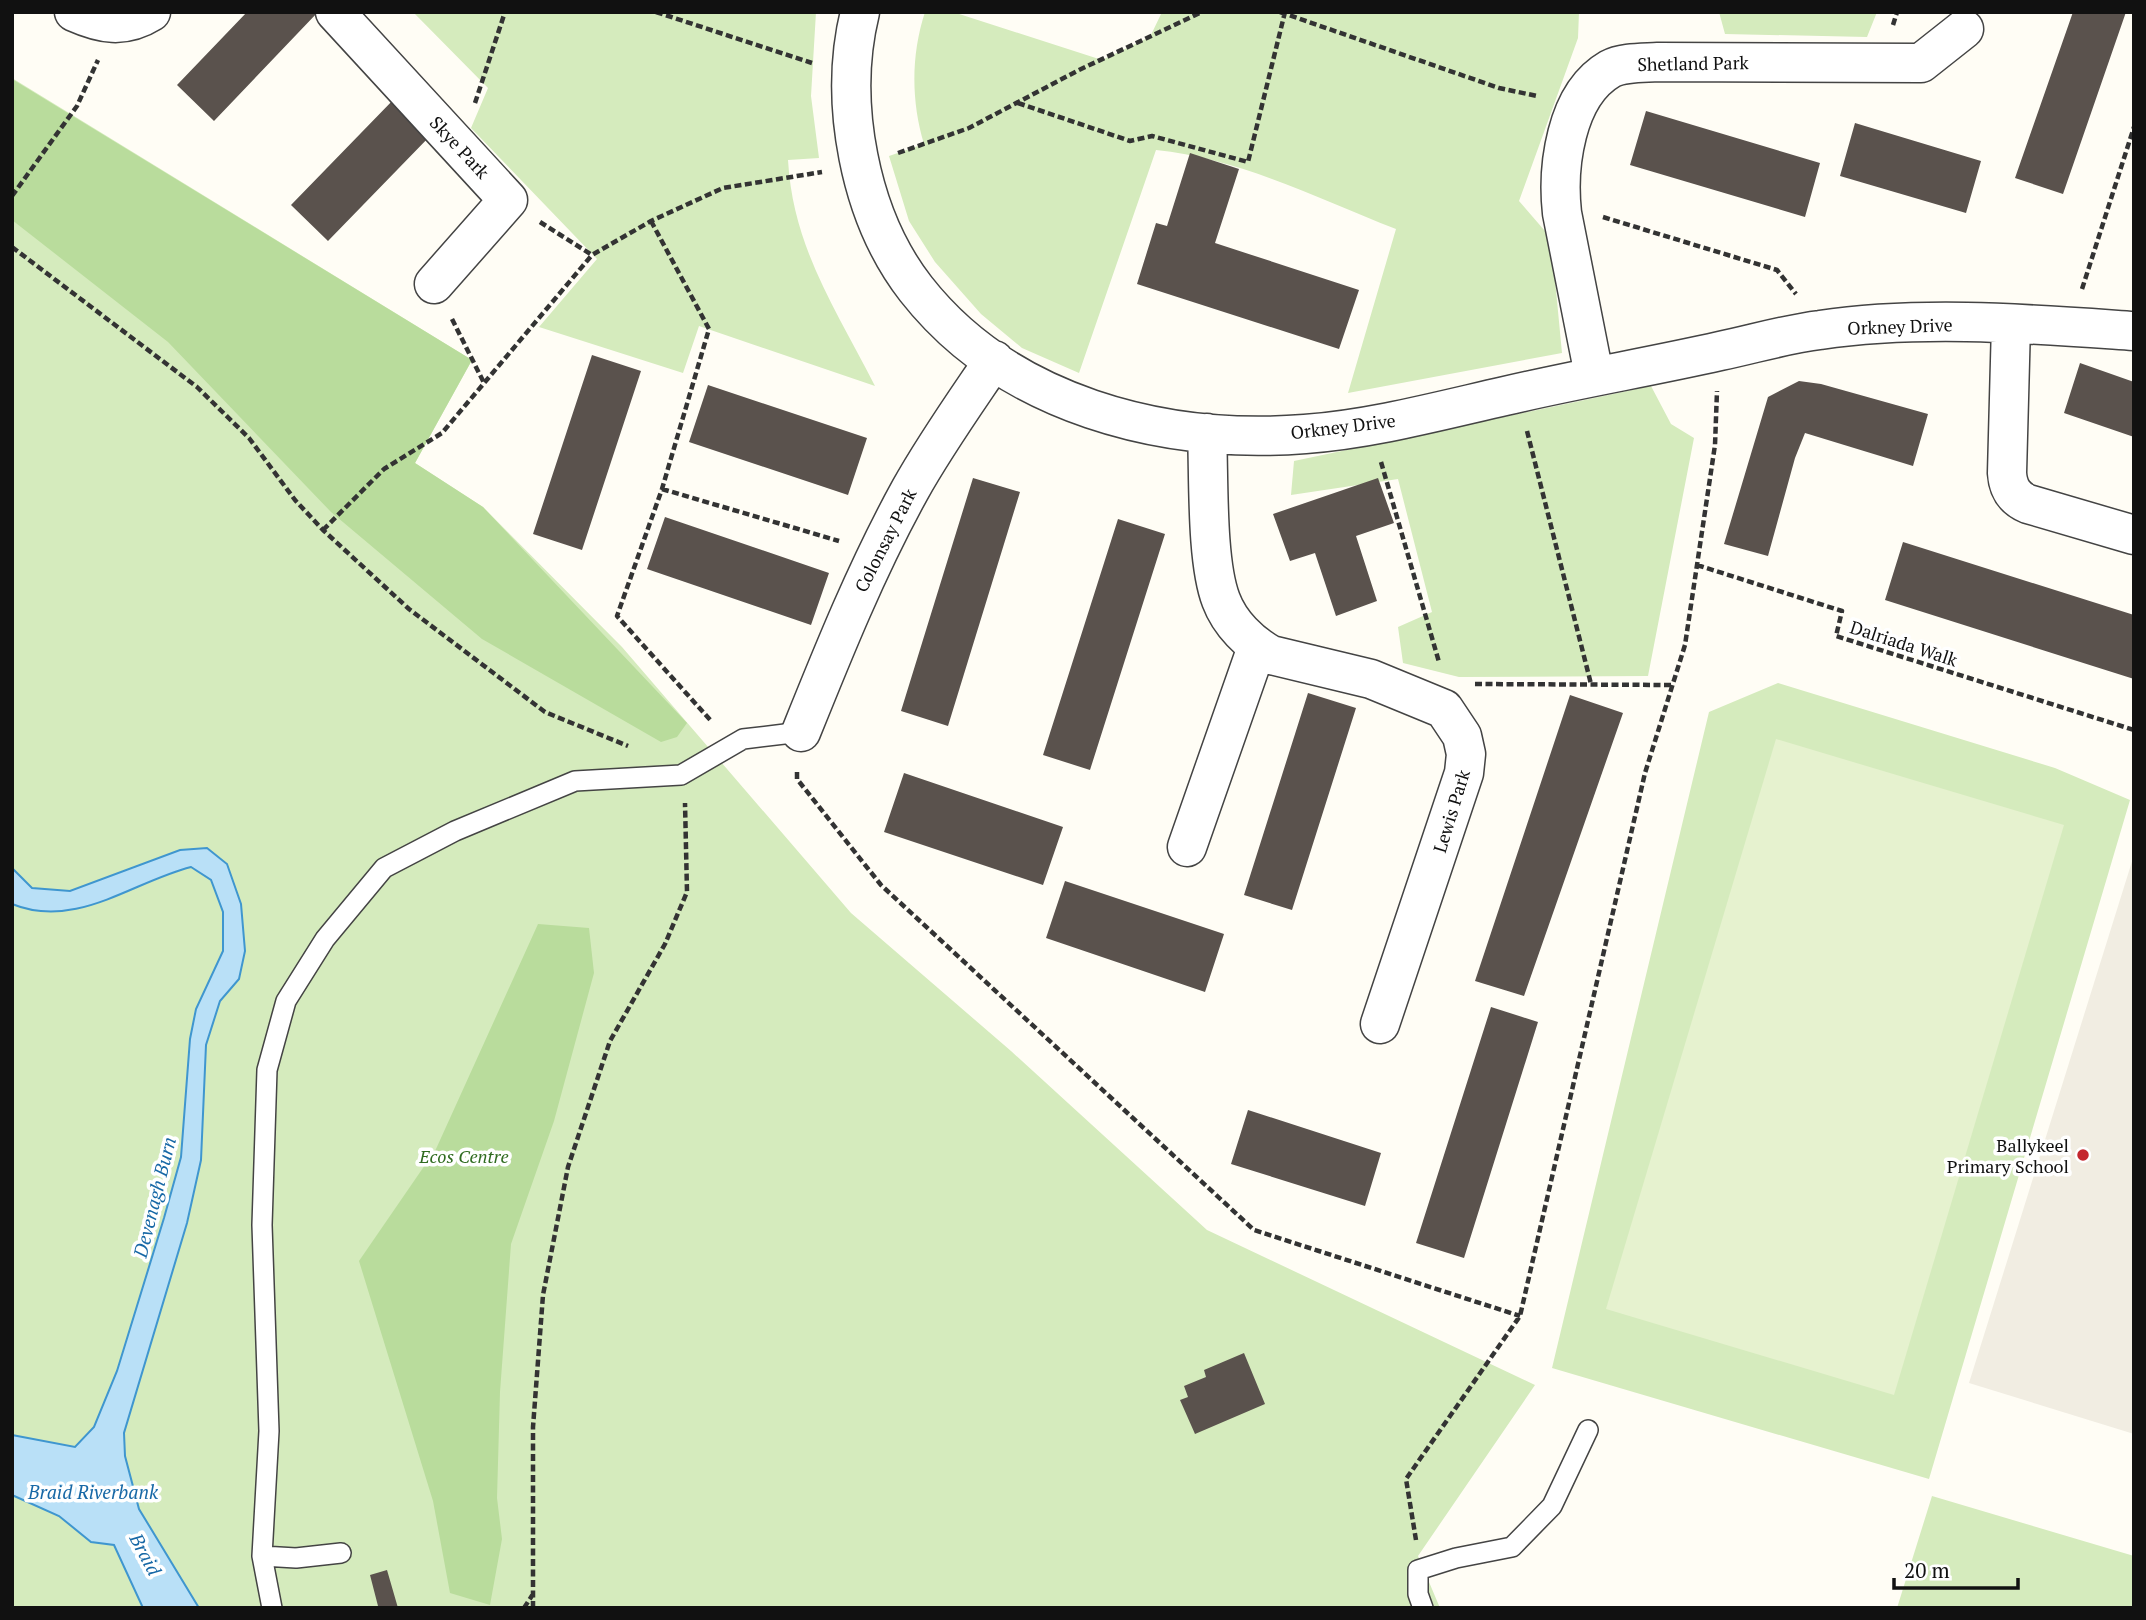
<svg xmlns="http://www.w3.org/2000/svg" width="2146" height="1620" font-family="'PT Serif',serif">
<rect width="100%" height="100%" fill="#fffdf5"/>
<path fill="#d5ebbd" d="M413,12H816L811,96L819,158L788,160C793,248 836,309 875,386L699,326L683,373L539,327L597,259L471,128L488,88Z
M925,12H953L1102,60L1150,37L1162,12H1579L1578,38L1519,201L1551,238L1562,353L1348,393L1396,229C1319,199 1239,158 1156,150L1079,373L1022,348L981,314L935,262L909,221L889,156L924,144C911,101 911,55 925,12Z
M1719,12H1877L1867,37L1725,34Z
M12,78L472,360L415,463L483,507L622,647L851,913L1011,1051L1207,1230L1535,1385L1418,1556L1440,1608H12Z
M1651,386L1671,424L1694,438L1648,676L1459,677L1403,663L1398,627L1432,612L1398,479L1291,495L1294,461Z
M1778,683L2055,768L2130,800L1929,1479L1552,1368L1709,712Z
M1932,1496L2134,1556V1608H1897Z"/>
<path fill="#b9dc9c" d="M12,79L472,360L415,463L483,507L687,723L677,737L661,742L482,639L331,512L168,342L12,220Z
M538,924L589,928L594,973L554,1121L511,1244L500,1392L497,1498L502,1539L490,1605L450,1593L433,1501L359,1261L436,1149Z"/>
<path fill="#e6f2cf" d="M1776,739L2064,825L1894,1395L1606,1309Z"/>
<path fill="#f1ede2" d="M2134,855V1434L1969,1383Z"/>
<path fill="#b9e0f7" stroke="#3f96cf" stroke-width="2" d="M207,848L227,864L241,904L245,951L239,979L220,1001L206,1045L201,1160L187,1223L124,1433L125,1456L139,1509L199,1608H143L114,1545L91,1542L59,1516L12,1495V1435L75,1447L94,1427L117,1371L164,1218L181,1157L190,1039L196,1009L223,951V912L211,880L191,867C132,882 76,930 12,904V868L32,888L70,891L180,850Z"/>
<path fill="#5a524d" d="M247,12H318L214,121L177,85Z
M2073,12H2126L2063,194L2015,178Z
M395,98L432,134L328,241L291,205Z
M1646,111L1820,163L1805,217L1630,165Z
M1855,123L1981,161L1966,213L1840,176Z
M1190,153L1239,169L1215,243L1359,290L1339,349L1137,284L1156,223L1167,226Z
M592,355L641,371L582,550L533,534Z
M2080,363L2134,382V437L2064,413Z
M1799,381L1821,384L1928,414L1913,466L1805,433L1795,458L1768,556L1724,544L1768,397Z
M708,385L867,438L848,495L689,442Z
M973,478L1020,492L948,726L901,711Z
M1378,478L1394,523L1356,536L1377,601L1336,616L1315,553L1290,561L1273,514Z
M665,517L829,573L811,625L647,569Z
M1118,519L1165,534L1090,770L1043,755Z
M1903,542L2134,615V679L1885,600Z
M1308,693L1356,708L1292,910L1244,895Z
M1570,695L1623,713L1524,996L1475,981Z
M904,773L1063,827L1043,885L884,832Z
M1065,881L1224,934L1205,992L1046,938Z
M1491,1007L1538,1022L1464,1258L1416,1243Z
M1248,1110L1381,1153L1365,1206L1231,1164Z
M1244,1353L1265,1404L1195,1434L1180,1400L1188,1397L1184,1386L1206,1377L1204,1370Z
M387,1570L398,1608H373L378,1606L370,1575Z"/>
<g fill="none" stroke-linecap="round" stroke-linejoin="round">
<defs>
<path id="lane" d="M262,1556L296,1558L341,1553
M272,1608L262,1556L269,1431L262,1225L267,1070L286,1001L325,939L384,868L455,831L575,781L681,775L743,739L801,732
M1423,1608L1418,1594V1570L1456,1558L1512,1547L1552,1506L1588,1430"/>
<path id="street" d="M74,12C101,24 124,29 151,12
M335,12L508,200L434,284
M860,12C838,101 859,216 916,289C1007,405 1163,445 1305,434C1372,429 1439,411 1505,396C1577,379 1649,367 1720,351C1754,344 1786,334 1820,330C1923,315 2031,324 2134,331
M2011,324L2007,473C2008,488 2014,498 2028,504L2134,535
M1594,375L1562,213C1557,168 1565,95 1610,69C1623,62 1643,63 1658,62L1921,63L1964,29
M1207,433C1209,477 1206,561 1221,600C1230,624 1250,643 1271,655L1371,679L1444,709L1462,736L1466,754L1464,773L1380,1024
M801,732C834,650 867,568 910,490C935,445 965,403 994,360
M1187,847L1257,647"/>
</defs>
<use href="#lane" stroke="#444" stroke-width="22"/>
<use href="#street" stroke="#444" stroke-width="41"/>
<path stroke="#333" stroke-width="4.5" stroke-dasharray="7 3.5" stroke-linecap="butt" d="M656,12L812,63
M1280,12L1499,88L1537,96
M1893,25L1897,12
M475,103L505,12
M1018,103L1130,141L1152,136L1248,162L1285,12
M898,153L969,128L1079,70L1202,12
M12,196L77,106L98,60
M1603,217L1777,270L1796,294
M651,221L709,329L662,489L617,616L712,722
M540,222L592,255L651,221L723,188L822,172
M12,247L197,387L249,438L295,500L323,530L409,609L545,712L628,746
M2082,289L2134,127
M452,319L484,383
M1527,431L1591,684
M1381,462L1439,662
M662,489L839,541
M323,530L384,469L442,433L592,255
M1697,565L1842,611L1836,636L2134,730
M1475,684L1673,685
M797,772V779L881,885L1254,1230L1520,1316
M1416,1540L1406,1479L1520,1316L1645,773L1685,645L1715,445L1717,391
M524,1608L533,1594
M533,1608V1427L543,1295L568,1167L610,1041L665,944L687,892L685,803"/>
<use href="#lane" stroke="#fff" stroke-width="19"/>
<use href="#street" stroke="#fff" stroke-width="38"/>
</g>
<circle fill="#c4262e" stroke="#fff" stroke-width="2.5" cx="2083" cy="1155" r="7"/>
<g text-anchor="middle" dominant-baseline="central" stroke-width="7" stroke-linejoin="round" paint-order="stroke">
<g font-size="18" fill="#111" stroke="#fff">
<text transform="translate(1693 63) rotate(-1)">Shetland Park</text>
<text transform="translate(460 147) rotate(47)">Skye Park</text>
<text transform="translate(1900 326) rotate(-2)">Orkney Drive</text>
<text transform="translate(1343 426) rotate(-7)">Orkney Drive</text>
<text transform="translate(885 540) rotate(-63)">Colonsay Park</text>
<text transform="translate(1904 643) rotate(18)">Dalriada Walk</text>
<text transform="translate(1451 811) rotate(-73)">Lewis Park</text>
</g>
<g font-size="18" fill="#111" stroke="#fff" text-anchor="end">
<text x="2069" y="1145">Ballykeel<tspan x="2069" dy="21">Primary School</tspan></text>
</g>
<g font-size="18" font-style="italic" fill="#2f6b1f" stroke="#fff">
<text x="464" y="1156">Ecos Centre</text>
</g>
<g font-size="19" font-style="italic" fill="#1768a6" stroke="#fff">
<text transform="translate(154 1197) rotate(-76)">Devenagh Burn</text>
<text x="93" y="1491">Braid Riverbank</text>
<text transform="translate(146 1554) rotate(62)">Braid</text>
</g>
</g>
<rect width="2146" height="1620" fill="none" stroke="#111111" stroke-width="28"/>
<path d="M1894 1578v10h124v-10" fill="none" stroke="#111111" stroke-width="3.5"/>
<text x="1904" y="1578" font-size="21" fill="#111111" stroke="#ffffff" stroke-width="5" paint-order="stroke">20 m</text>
</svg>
